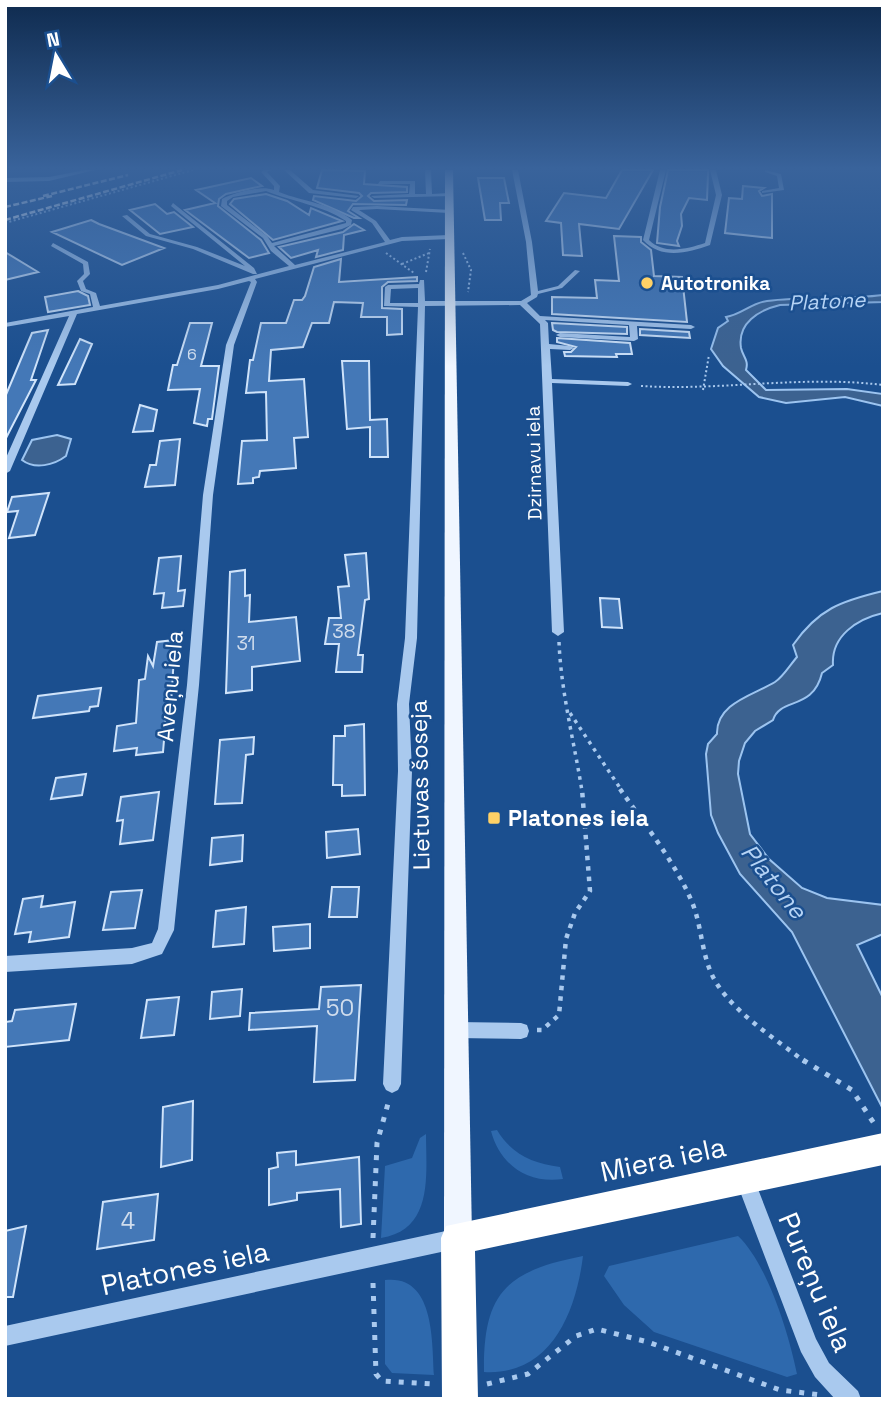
<svg xmlns="http://www.w3.org/2000/svg" width="888" height="1404" font-family="'Space Grotesk',sans-serif">
<rect width="100%" height="100%" fill="#1b4f8f"/>
<path fill="#2e69ad" d="M497,1130C512,1155 533,1163 560,1167L563,1179C528,1184 500,1165 491,1131Z
M426,1134C426,1174 434,1230 381,1238L385,1166L412,1158L420,1138Z
M738,1236C767,1263 789,1334 797,1374L787,1377L654,1332L624,1305L604,1276L609,1266Z
M583,1256C576,1312 551,1376 484,1372C483,1293 506,1271 583,1256Z
M385,1280C435,1274 432,1342 434,1375L392,1373L385,1364Z"/>
<path fill="#3c6290" stroke="#9cc4f0" stroke-width="2" d="M883,295V302L780,305C759,310 737,323 741,348C743,357 749,360 746,370L766,390L847,389L883,394V406L845,397L786,403L759,397L723,366L711,349L718,328L728,321L726,317C741,315 751,303 767,301C805,296 844,300 883,295Z
M57,435L71,439L66,456C54,465 35,470 22,460L32,440Z
M883,591V613C857,619 831,636 833,665L822,673C813,711 780,697 773,720L755,731L745,743L739,761L738,774L750,834L769,859L802,888L827,898L883,905V934L857,945L883,998V1109L792,932L740,874L718,833L711,815L706,754L708,744L717,734C716,703 754,695 775,682C783,677 790,665 797,657L793,645C818,609 841,601 883,591Z"/>
<path fill="#4478b7" stroke="#cfe3fa" stroke-width="2" d="M322,170L365,171L364,184L407,187V192L371,193L368,196L374,201L407,200L406,205L353,204L348,211L359,218H354L313,200L314,196L356,201L362,196L359,193L317,188Z
M622,170H653L619,229L579,224L582,256L563,255L561,223L546,221L564,193L606,198Z
M668,170H708V174L707,200L689,198L681,214L682,226L677,241L679,246L657,243L660,207Z
M251,178L262,186L226,194L219,199L218,206L261,240L269,253L249,258L185,210L215,203L196,190Z
M478,178H504L509,203H500L501,220H485Z
M743,186L764,188L759,191L762,196L772,194V238L725,233L729,198L742,199Z
M266,194L287,201L309,215L311,208L342,221L273,240L230,204L234,199Z
M155,204L167,214L174,212L193,227L160,234L130,210Z
M91,220L99,224L164,248L122,265L52,232Z
M354,224L364,230L344,235L343,250L316,257L318,250L291,258L279,247L343,232Z
M614,236L641,237V242L651,250L654,276L682,277L687,322L552,314V297L597,298L595,280L619,281Z
M5,252L38,272L5,280Z
M341,259L339,282L417,277V281L388,282L382,287V308L402,309V334L387,335V317H361L363,303L334,302L329,323H312L303,347L271,350L269,381L304,379L308,437L294,438L296,468L260,471L259,477L253,478V483L238,484L242,441L267,440L266,392L246,393L250,360H253L261,323H286L294,300H302L305,296L314,267Z
M78,291L88,296L90,305L48,312L45,297Z
M190,323H212L201,366H219L212,419H208L207,426L194,423L200,389L168,390L173,365H177Z
M552,323L627,327V334L557,332L553,330Z
M640,329L689,332L690,338L640,335Z
M48,330L31,380H36L5,440V397L32,333Z
M557,338L630,343L632,354H616L617,357L565,356L564,352H571L576,347L557,342Z
M80,339L92,344L75,384L58,385Z
M342,361H369L370,420L387,419L388,457H370V427L347,429Z
M140,405L157,410L153,431L133,432Z
M180,439L175,485L145,487L150,465H156L160,441Z
M49,493L35,535L9,538L18,511L7,512L12,497Z
M366,553L369,599L365,600L358,655H363L362,672H336L339,644H325L329,618H341L338,587L349,586L345,555Z
M181,556L178,591L185,590L183,606L162,608L164,593L154,594L159,558Z
M245,570V596L250,595L249,622L296,617L300,661L252,667V690L226,693L230,572Z
M600,598L619,599L622,628L602,627Z
M175,640L171,704H167L163,752L136,755L137,748L114,751L117,726L136,723L139,680L145,679L148,656L153,666L157,642Z
M101,688L98,706L90,707L89,711L33,718L38,696Z
M364,724L365,795L342,796V785H333L334,736H345V726Z
M254,737L253,754L246,755L242,803L215,804L220,740Z
M86,774L82,795L51,799L56,778Z
M159,792L153,840L120,844L123,820L117,821L121,797Z
M358,829L360,854L327,858L326,832Z
M243,835L242,861L210,865L212,838Z
M332,887H359L357,917H329Z
M142,890L135,928L103,930L111,892Z
M43,896L41,907L75,902L69,937L29,942L31,932L15,934L23,899Z
M246,907L244,944L213,947L216,911Z
M310,924V948L274,951L273,927Z
M361,985L355,1080L314,1082L317,1026L249,1030L250,1013L319,1009L321,987Z
M242,989L240,1016L210,1019L212,992Z
M179,997L174,1035L141,1038L147,1000Z
M76,1004L69,1040L5,1047V1022L12,1021L15,1010Z
M193,1101L192,1160L161,1167L163,1107Z
M296,1151V1165L359,1157L361,1224L341,1227L340,1189L297,1193V1200L269,1205V1169L278,1167L277,1153Z
M158,1194L154,1240L97,1249L103,1202Z
M26,1226L13,1297H5V1231Z"/>
<g fill="none" stroke-linecap="round" stroke-linejoin="round">
<path stroke="#a9c9ee" stroke-width="2" stroke-dasharray="2 2.5" stroke-linecap="butt" d="M5,223L193,170
M386,253L414,273
M463,253L471,270L468,292
M402,264L429,253
M426,272L430,249
M641,386C722,391 802,375 883,385
M703,390L709,355"/>
<path stroke="#a9c9ee" stroke-width="3.5" stroke-dasharray="3.5 5" stroke-linecap="butt" d="M559,642C561,692 574,741 582,791
M570,713L622,791"/>
<path stroke="#a9c9ee" stroke-width="4.5" stroke-dasharray="4.5 6" stroke-linecap="butt" d="M620,789C645,825 675,862 692,902C703,929 701,959 717,984C737,1015 776,1039 805,1062
M537,1030H542L559,1015L566,939L575,913L590,891L582,789"/>
<path stroke="#a9c9ee" stroke-width="5" stroke-dasharray="5 8" stroke-linecap="butt" d="M803,1060L852,1090L877,1128
M373,1238L377,1143L389,1100
M373,1283L376,1374L382,1381L433,1384
M487,1384L528,1374L576,1336L597,1329L648,1342L780,1390L821,1395"/>
<path fill="#a9c9ee" fill-rule="evenodd" d="M85,170H95L49,181L5,182V178L49,177Z
M264,170H271L267,172L280,186L279,192C304,202 331,203 352,220L351,225L342,229L274,246L295,265L385,242L372,223L351,210L353,207L377,206L451,210L449,213L377,209L359,210L376,221L390,240L402,237L449,235L452,237L449,239L402,241L255,279L257,282L234,345L213,495L199,685L174,930L162,954L132,964L5,972V956L132,948L152,943L158,929L187,685L203,495L226,345L251,282L249,281L218,289L77,314L10,471L5,474V460L69,316L5,327V323L93,307L90,294L81,291L77,281L84,274L83,264L51,246L53,243L88,262L90,274L83,281L86,289L96,293L100,306L218,285L289,266L271,251L263,238L221,206L222,199C235,192 261,185 274,190V186L261,172ZM266,191C293,202 322,205 346,221V223L272,243L267,236L227,205V201L233,197Z
M284,170H290L313,190L359,196L356,198L309,193Z
M425,170H431L432,194L449,193L451,196L374,198L371,196L409,194L410,184H378L380,181H415V194H426Z
M512,170H518L532,242L538,291L558,286L575,270L580,271L562,288L538,294L537,297L527,303L540,316L691,325L695,327L691,329L637,326L638,339L634,341L560,337L556,335L560,333L630,337L629,325L545,320L548,323L549,344L570,346L574,348L570,350L550,349L552,379L628,382L632,384L628,386L552,383L564,632L558,636L552,632L540,324L520,305L425,306L417,638L409,704L412,771L401,1084L398,1090L392,1093L386,1090L383,1084L398,771L397,704L405,638L418,307L384,306L385,287L388,285L419,284L420,280H424L425,301H521L531,295L526,242ZM418,288V303H390L391,289Z
M660,170H666L649,240C664,255 687,249 705,243L716,195L710,170H716L722,195L710,245C688,253 661,260 643,240Z
M765,170L781,174L784,190L762,193V191L779,188L777,176L765,172Z
M173,203L254,268L257,274H253L193,249L146,236L122,216L127,215L150,234L197,247L245,266L171,206Z
M456,1022L521,1023L527,1025L529,1031L527,1037L521,1039L456,1038L450,1036L448,1030L450,1024Z
M744,1169L751,1171L816,1339L829,1363L858,1391L861,1399H835L815,1377L801,1352L735,1178L737,1171Z
M455,1229L462,1232L465,1239L462,1246L455,1249L5,1346V1326Z"/>
<path fill="#f0f6ff" fill-rule="evenodd" d="M445,170H453L472,1238L468,1248L458,1252L448,1248L444,1238Z"/>
<path fill="#fff" fill-rule="evenodd" d="M883,1133V1165L475,1251L478,1399H442L441,1238L446,1226Z"/>
<path stroke="#fff" stroke-width="2.5" stroke-dasharray="6 2.5" stroke-linecap="butt" d="M43,196L128,175
M5,207L52,196
M5,220L182,170"/>
</g>
<linearGradient id="sky" x2="0" y2="1"><stop stop-color="#0f2b4f"/><stop offset="0.46" stop-color="#39639b"/><stop offset="1" stop-color="#39639b" stop-opacity="0"/></linearGradient>
<rect width="888" height="366" fill="url(#sky)"/>
<g fill="#ffd166" stroke="#1b4f8f" stroke-width="2.5">
<circle cx="647" cy="283" r="7"/>
<rect x="487" y="811" width="14" height="14" rx="3.5"/>
</g>
<g text-anchor="middle" dominant-baseline="central" stroke-width="5" stroke-linejoin="round" paint-order="stroke">
<g font-size="16" fill="#d0dded">
<text x="192" y="354">6</text>
</g>
<g font-size="19" font-weight="bold" fill="#fff" stroke="#1b4f8f" text-anchor="start">
<text x="661" y="283">Autotronika</text>
</g>
<g font-size="19" fill="#fff" stroke="#1b4f8f">
<text transform="translate(534 463) rotate(-91)">Dzirnavu iela</text>
</g>
<g font-size="19" fill="#d0dded">
<text x="344" y="631">38</text>
<text x="246" y="643">31</text>
</g>
<g font-size="21" font-style="italic" fill="#b5d3f5" stroke="#1b4f8f">
<text transform="translate(827 301) rotate(-3)">Platone</text>
</g>
<g font-size="23" fill="#fff" stroke="#1b4f8f">
<text transform="translate(170 686) rotate(-85)">Aveņu iela</text>
<text transform="translate(420 785) rotate(-91)">Lietuvas šoseja</text>
</g>
<g font-size="23" font-weight="bold" fill="#fff" stroke="#1b4f8f" text-anchor="start">
<text x="508" y="818">Platones iela</text>
</g>
<g font-size="23" fill="#d0dded">
<text x="340" y="1008">50</text>
<text x="128" y="1221">4</text>
</g>
<g font-size="24" font-style="italic" fill="#b5d3f5" stroke="#1b4f8f">
<text transform="translate(774 881) rotate(51)">Platone</text>
</g>
<g font-size="28" fill="#fff" stroke="#1b4f8f">
<text transform="translate(663 1159) rotate(-12)">Miera iela</text>
<text transform="translate(185 1268) rotate(-12)">Platones iela</text>
<text transform="translate(816 1282) rotate(67)">Pureņu iela</text>
</g>
</g>
<rect width="888" height="1404" fill="none" stroke="#ffffff" stroke-width="14"/>
<g transform="translate(56 56) rotate(350)" stroke="#1b4f8f" stroke-width="5" paint-order="stroke">
<path d="M0-5L12 26L0 18L-12 26Z" fill="#ffffff"/>
<text y="-10" font-size="19" font-weight="bold" text-anchor="middle" fill="#ffffff">N</text>
</g>
</svg>
